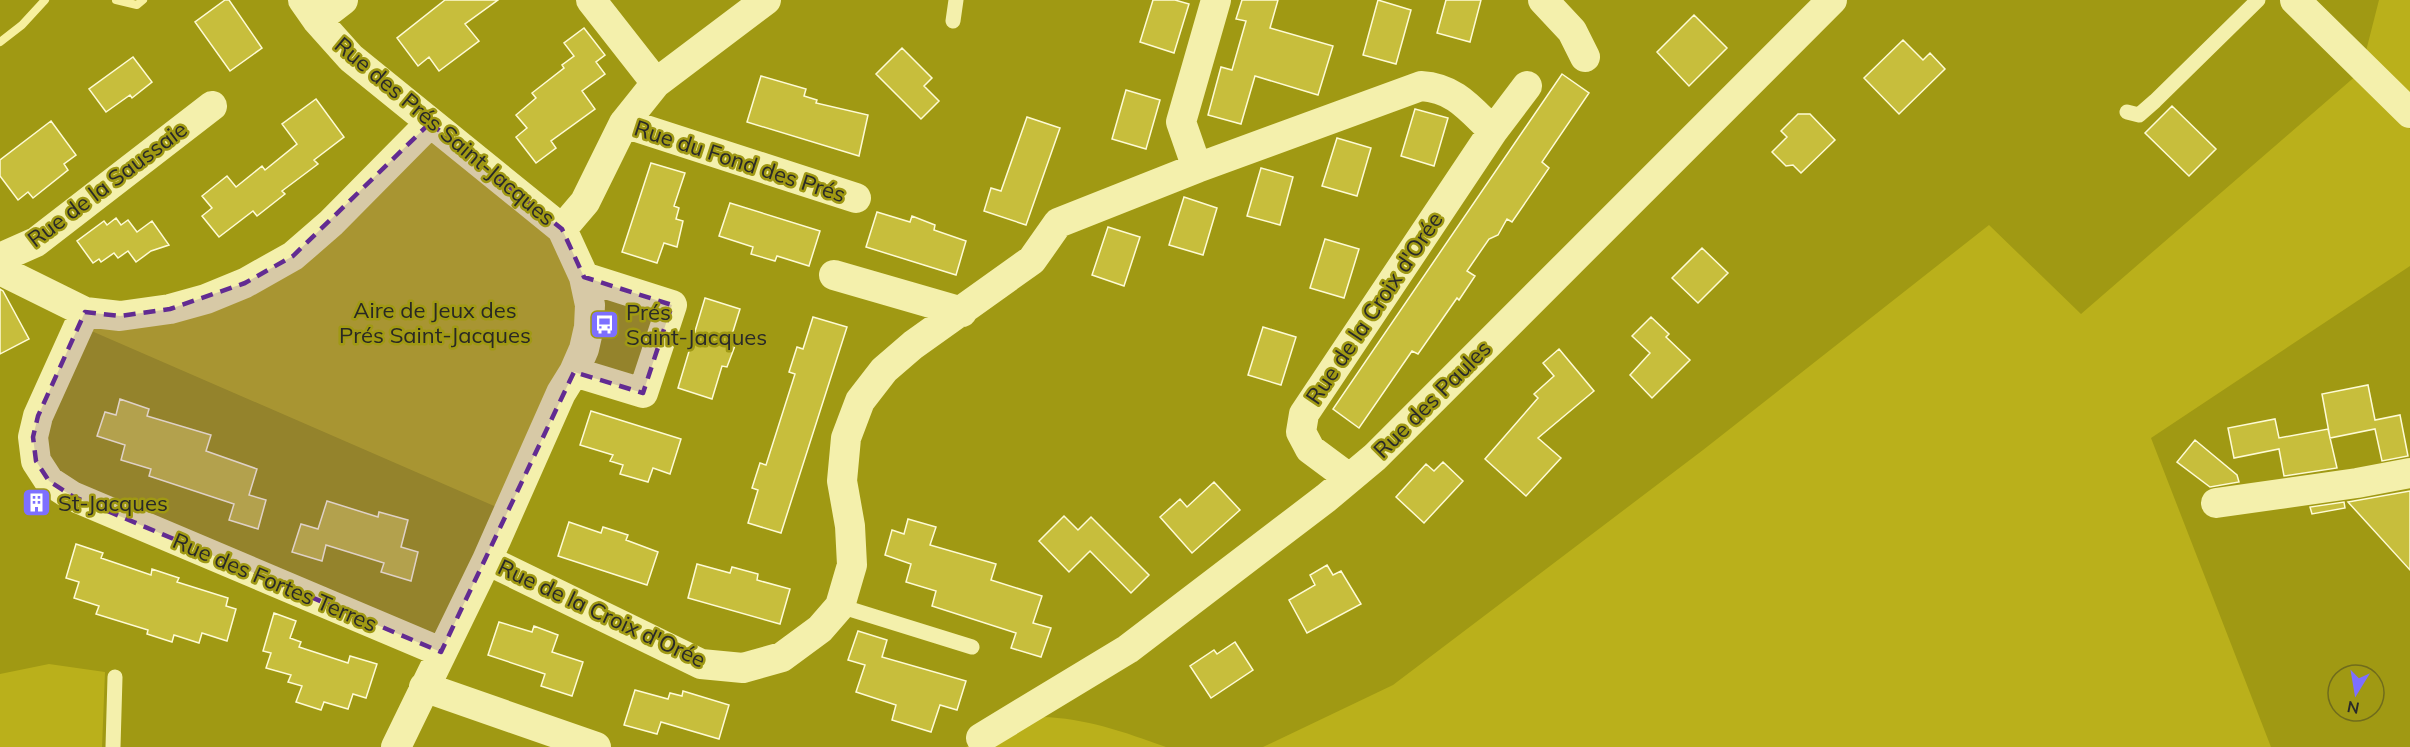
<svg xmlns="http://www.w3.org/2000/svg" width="2410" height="747" font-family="Mulish,sans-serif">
<rect width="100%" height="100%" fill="#a09913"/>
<path fill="#bab01b" d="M2379,0H2410V97L2366,51Z
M2358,74L2410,129V266L2151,438L2271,747H1263L1393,685L1703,450L1989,225L2081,314Z
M430,123L562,229L590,305L508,512L80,326L245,283Z
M49,664L105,672L102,747H0V674Z
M1041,717C1086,718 1124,732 1166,747H966L981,738Z"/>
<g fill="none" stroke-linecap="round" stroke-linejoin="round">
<path stroke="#f7f09e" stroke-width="8" d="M116,0L137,5L143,0
M0,42L22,25L45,0"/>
</g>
<path fill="#c7be3c" stroke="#fefbd5" stroke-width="1.5" d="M225,0H229L262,48L230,71L195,22Z
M445,0H498L465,24L479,41L439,71L429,57L418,66L397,38Z
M1153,0H1175L1189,4L1174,53L1140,42Z
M1242,0H1278L1270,28L1333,46L1318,95L1255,76L1241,124L1208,115L1221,67L1232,70L1246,21L1236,19Z
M1378,0L1411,10L1396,64L1363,55Z
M1446,0H1481L1470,42L1437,33Z
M1694,15L1727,48L1689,86L1657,52Z
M584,28L605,55L596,62L605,74L582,91L595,109L551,141L556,148L536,163L516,137L527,128L516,115L536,98L532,93L564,68L562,65L574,56L564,43Z
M1903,40L1923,60L1930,53L1945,69L1899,114L1864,78Z
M902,48L932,78L924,86L939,101L921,119L876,74Z
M133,57L152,82L132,98L130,95L106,112L89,89Z
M1562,74L1589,93L1542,162L1549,168L1512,222L1507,219L1498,235L1489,239L1467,271L1475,276L1459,300L1457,298L1418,354L1412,351L1359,428L1333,409Z
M761,76L806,89L804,96L817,100L816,103L868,115L859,156L747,122Z
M1126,90L1160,100L1146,149L1112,139Z
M316,99L344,137L314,160L318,164L282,191L285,194L257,216L253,211L219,237L202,216L212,208L202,196L227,176L236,187L262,166L265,170L297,144L282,124Z
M2172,106L2216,149L2189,176L2145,133Z
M1415,109L1448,118L1434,166L1401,156Z
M1798,114H1810L1835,140L1801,173L1793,165L1786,166L1772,152L1787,137L1781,131Z
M1027,117L1060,128L1026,225L984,211L991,188L1001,191Z
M51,121L76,155L64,164L68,170L33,198L28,192L18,200L0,176V160Z
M1337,138L1371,148L1357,196L1322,186Z
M651,163L685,173L674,206L679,208L676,219L683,221L677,247L664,243L657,263L622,252Z
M1261,168L1293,177L1280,225L1247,216Z
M1184,197L1217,208L1203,255L1169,245Z
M730,203L820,231L809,266L777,256L775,261L751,254L753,247L719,236Z
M877,212L910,222L912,216L935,225L934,230L966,241L956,275L866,247Z
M116,218L121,225L128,220L137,232L152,221L169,245L151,251L136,262L128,251L118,258L114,253L101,262L99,259L93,263L77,241L104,221L107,225Z
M1108,227L1140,237L1124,286L1092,275Z
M1325,239L1359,249L1344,298L1310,288Z
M1702,248L1728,273L1698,303L1672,278Z
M0,289L3,291L29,339L0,354Z
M705,298L740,309L730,341L736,343L727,367L722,366L712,399L678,388Z
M813,317L847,327L781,533L748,523L758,490L752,488L760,463L766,465L795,374L789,372L797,347L803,349Z
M1651,317L1669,334L1666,337L1690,360L1652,398L1630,375L1650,353L1632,336Z
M1263,327L1296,337L1281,385L1248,375Z
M1559,349L1594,391L1538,438L1561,458L1526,496L1485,459L1538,398L1534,394L1554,376L1543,363Z
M2368,385L2375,420L2400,415L2408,456L2382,461L2375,429L2330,438L2322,394Z
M120,399L149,409L147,416L211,435L206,451L257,469L249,495L266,500L258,529L229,520L234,504L149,476L151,469L121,460L125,445L97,436L105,412L116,415Z
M591,411L681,439L670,474L653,468L648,482L620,474L623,465L610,461L613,455L580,445Z
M2275,419L2279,438L2328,429L2337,468L2284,476L2279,449L2234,458L2228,428Z
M2195,440L2237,475L2239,482L2210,487L2177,462Z
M1443,462L1463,481L1424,523L1396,497L1426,464L1434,471Z
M1214,482L1240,510L1192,553L1160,517L1180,499L1187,507Z
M2410,491V570L2348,502Z
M327,501L378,517L379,512L408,520L401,547L418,552L411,581L381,572L384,563L326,545L322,561L292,552L301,524L318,529Z
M2344,502L2345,508L2312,514L2310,507Z
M1064,516L1078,530L1091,517L1149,575L1131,593L1090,551L1069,572L1039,541Z
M908,519L936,527L930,545L996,564L991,580L1042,596L1033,623L1051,628L1041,657L1011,648L1016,633L932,606L936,591L906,582L911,564L885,555L892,530L904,534Z
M569,522L601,533L603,527L628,535L626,540L658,552L647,585L558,556Z
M76,544L103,553L101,558L151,575L152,569L179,578L177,582L228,598L226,606L236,609L227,641L202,633L199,643L174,635L172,642L147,634L148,630L96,614L99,606L74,598L79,582L66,578Z
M697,564L730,573L732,567L758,574L757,580L790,589L780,624L688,598Z
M1327,565L1333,575L1341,571L1361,604L1307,633L1289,600L1315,585L1310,575Z
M274,613L296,621L290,638L301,642L299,647L348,663L350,656L377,664L366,698L353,694L348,709L324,702L321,710L296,702L302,686L288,682L291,675L266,668L271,653L263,651Z
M499,622L532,632L534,626L558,635L552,652L583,662L572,696L541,686L545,674L488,655Z
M858,631L887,640L882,657L966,681L957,710L940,705L931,732L892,720L896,705L856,692L865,665L848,660Z
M1235,642L1253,670L1211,698L1190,666L1214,650L1217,654Z
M635,690L668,699L670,693L682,696L683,691L729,705L719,739L661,722L657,734L624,725Z"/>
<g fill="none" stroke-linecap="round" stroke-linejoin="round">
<path stroke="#f4f0ac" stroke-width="15" d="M953,21L956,0
M2127,112L2139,115L2155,101L2258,0
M840,606L972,647
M113,747L115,677"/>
<path stroke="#f4f0ac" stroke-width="30" d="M303,0L317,20L351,58L562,229L584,277L590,305L589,327L584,349L574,372L561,393L487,560L396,747
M591,0L656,83
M1543,0L1572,31L1585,57
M2295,0L2410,113
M317,20L343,0
M624,123L856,198
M1197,168L1181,122L1216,0
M562,229L585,202L624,123L656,83L766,0
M0,258L36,242L212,106
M0,270L85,312L120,316L170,309L206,299L245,283L293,256L331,223L430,123
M834,275L962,312
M85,312L38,416L33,437L36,461L49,481L72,496L441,652
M574,372L643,393L672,305L584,277
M1349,478L1310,449L1301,432L1304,414L1493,131L1527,86
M2216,503L2357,483L2410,473
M487,560L701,664L743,668L782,657L820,629L840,606L852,565L850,526L842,481L846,438L860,401L884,370L913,345L1032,260L1058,223L1197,168L1421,86C1455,88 1470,109 1493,131
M424,687L596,747
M981,738L1128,649L1326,498L1375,457L1832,0"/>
</g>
<path fill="#622b92" fill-opacity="0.2" stroke="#622b92" stroke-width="4.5" stroke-dasharray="12 8" stroke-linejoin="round" d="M430,123L562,229L584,277L672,305L643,393L574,372L441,652L72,496L49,481L36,461L33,437L38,416L85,312L120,316L170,309L245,283L293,256Z"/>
<defs>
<symbol id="bus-square" viewBox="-11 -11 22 22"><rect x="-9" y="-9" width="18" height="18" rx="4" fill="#7d6fff" stroke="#a09913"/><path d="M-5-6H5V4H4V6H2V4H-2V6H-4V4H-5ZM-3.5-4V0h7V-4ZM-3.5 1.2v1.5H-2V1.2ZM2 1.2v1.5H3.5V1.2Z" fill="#fff"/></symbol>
<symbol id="building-square" viewBox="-11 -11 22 22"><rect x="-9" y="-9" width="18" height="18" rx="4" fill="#7d6fff" stroke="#a09913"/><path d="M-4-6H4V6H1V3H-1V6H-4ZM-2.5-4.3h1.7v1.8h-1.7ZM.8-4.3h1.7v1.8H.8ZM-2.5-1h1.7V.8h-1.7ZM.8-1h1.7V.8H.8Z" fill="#fff"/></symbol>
</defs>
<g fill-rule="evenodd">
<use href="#bus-square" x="588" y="308" width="33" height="33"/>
<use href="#building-square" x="20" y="486" width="33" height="33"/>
</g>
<g text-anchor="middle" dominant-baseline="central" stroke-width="5" stroke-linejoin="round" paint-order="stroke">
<g font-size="22" fill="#292929" stroke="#a09913">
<text transform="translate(445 131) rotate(40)">Rue des Prés Saint-Jacques</text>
<text transform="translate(740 161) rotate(18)">Rue du Fond des Prés</text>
<text transform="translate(107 184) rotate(-37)">Rue de la Saussaie</text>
<text transform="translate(1374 308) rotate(-56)">Rue de la Croix d'Orée</text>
<text transform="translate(1432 399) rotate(-45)">Rue des Paules</text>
<text transform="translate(275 582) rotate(23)">Rue des Fortes Terres</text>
<text transform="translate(602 613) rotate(25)">Rue de la Croix d'Orée</text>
</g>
<g font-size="22" fill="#292825" stroke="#a09913">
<text x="435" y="310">Aire de Jeux des<tspan x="435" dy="25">Prés Saint-Jacques</tspan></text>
</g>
<g font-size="22" fill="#292929" stroke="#a09913" text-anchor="start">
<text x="626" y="312">Prés<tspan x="626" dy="25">Saint-Jacques</tspan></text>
<text x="58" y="503">St-Jacques</text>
</g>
</g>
<g transform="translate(2356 693) rotate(191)"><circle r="28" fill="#a09913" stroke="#706c1c" stroke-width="1.5"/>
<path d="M0-4.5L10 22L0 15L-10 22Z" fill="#7d6fff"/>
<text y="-9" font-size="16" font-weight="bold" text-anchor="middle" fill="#292929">N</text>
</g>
</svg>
